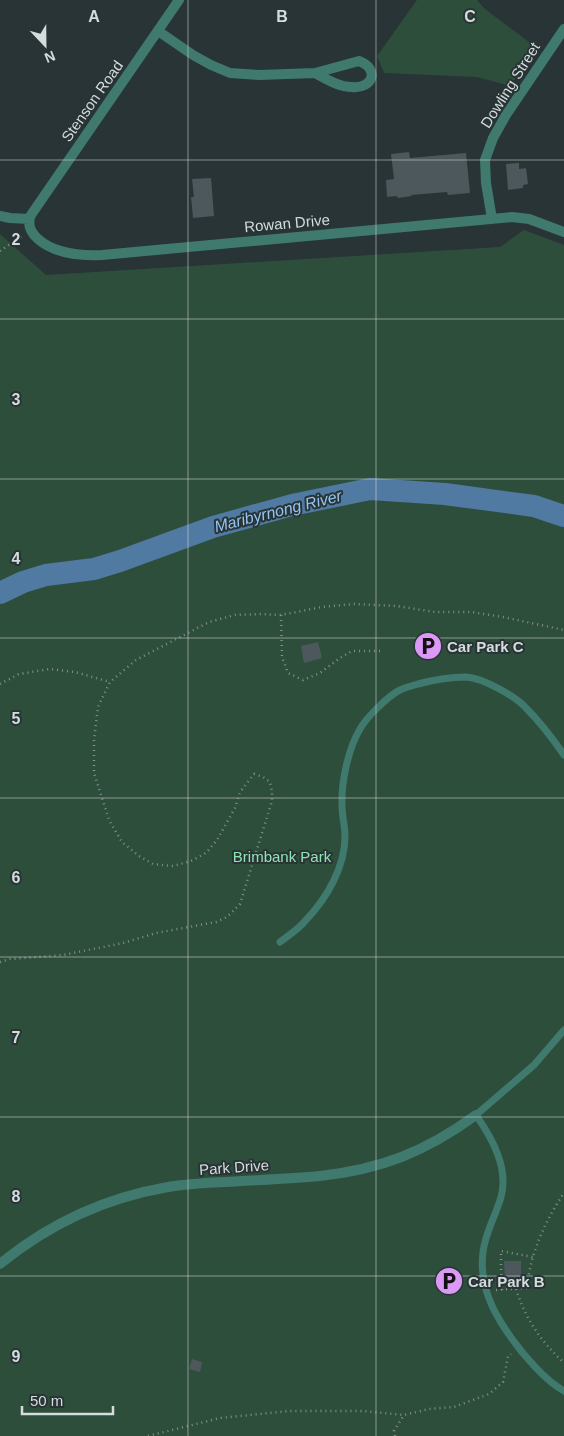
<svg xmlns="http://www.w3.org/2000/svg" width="564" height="1436" font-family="Arial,sans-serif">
<rect width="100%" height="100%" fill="#283435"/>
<path fill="#2e4e3c" d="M417,0H477L485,9L537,48L510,86L477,77L384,73L377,56Z
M524,230L564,245V1436H0V234L46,275L500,247Z"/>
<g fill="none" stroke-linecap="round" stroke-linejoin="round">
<path stroke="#507aa2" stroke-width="22" d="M0,593L23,582L46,575L94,569L120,561L213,527L292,505L370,489L445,494L534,506L564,516"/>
</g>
<path fill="#4c585c" d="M409,152L410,158L466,153L470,193L448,195L447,192L411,195L412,196L398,198L397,196L387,197L386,180L394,179L391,154Z
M519,163V169L526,168L528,184L523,185V188L508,190L506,164Z
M211,178L214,216L193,218L191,197H194L192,179Z
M318,642L322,658L304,663L301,646Z
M504,1261H521V1278H505Z
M192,1359L202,1362L200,1372L189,1369Z"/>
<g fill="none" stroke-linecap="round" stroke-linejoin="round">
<path stroke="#848e8e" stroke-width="2.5" stroke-dasharray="1 4" stroke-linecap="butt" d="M0,251L22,236
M281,615L282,657L288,673L303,680L320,673L340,658L352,651H380
M0,684L19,674L50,669L75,672L110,682
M0,962L10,959L63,955L123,943L156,933L216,922L227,917L240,904L272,801V792L270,782L263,777L254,774L240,792L235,808L217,840L206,853L191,861L173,866L153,864L139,856L122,842L109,820L94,773V740L98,707L110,682L136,660L209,622L235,615L261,614L281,615L322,607L354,604L397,606L435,612H471L503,617L564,630
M516,1289C526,1320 541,1341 564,1363
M496,1290L527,1288C530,1254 545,1221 564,1193
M502,1290L501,1269V1251L533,1257
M148,1436L220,1418L290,1411H364L404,1415L429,1409L454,1407L489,1394L503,1382L508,1356L511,1354
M395,1436L394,1431L404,1415"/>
<path stroke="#40796e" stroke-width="7" d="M280,942C289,935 299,929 306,920C327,898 345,867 345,836C345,826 342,816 342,806C341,783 348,749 360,729C366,718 388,696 400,690C405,687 412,686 418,684C433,680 451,677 466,677C483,678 515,696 526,708C540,722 553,739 564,755
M564,1030L534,1065L476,1115C492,1138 509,1168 501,1197C496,1215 485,1233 483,1252C478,1291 499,1323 522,1352C535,1367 547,1381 564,1391"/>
<path stroke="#40796e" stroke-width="10" d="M179,0L31,215C27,224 30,232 38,239C55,254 80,256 102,255L512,217L529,219L564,232
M158,31L193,55L211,65L230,73L259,75L315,73L359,61C380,69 373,89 352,87C339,87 326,79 315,73
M0,216L10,218L29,219
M492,219L486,183L485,160L493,138L506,115L564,29
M0,1264C50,1223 104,1198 168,1187C186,1184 206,1183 225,1182C256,1180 288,1179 320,1176C382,1169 425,1152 476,1115"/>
</g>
<path fill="none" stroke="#d4dcdc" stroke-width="1" stroke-opacity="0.55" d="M188,0V1436M376,0V1436M0,160H564M0,319H564M0,479H564M0,638H564M0,798H564M0,957H564M0,1117H564M0,1276H564"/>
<defs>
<symbol id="parking-disc" viewBox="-11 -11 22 22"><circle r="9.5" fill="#db99f5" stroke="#283435"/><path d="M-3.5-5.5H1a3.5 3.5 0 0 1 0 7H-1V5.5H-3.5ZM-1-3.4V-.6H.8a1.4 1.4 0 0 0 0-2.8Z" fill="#111"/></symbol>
</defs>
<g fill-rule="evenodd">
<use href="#parking-disc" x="412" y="630" width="32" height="32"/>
<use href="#parking-disc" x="433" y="1265" width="32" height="32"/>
</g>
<g text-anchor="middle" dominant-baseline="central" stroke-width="4" stroke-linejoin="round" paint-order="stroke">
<g font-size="15" fill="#d4dcdc" stroke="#283435">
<text transform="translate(510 85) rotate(-58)">Dowling Street</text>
<text transform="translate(92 101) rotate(-55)">Stenson Road</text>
<text transform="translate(287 223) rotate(-5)">Rowan Drive</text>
<text transform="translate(234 1167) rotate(-4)">Park Drive</text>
</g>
<g font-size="15" font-weight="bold" fill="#d4dcdc" stroke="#283435" text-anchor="start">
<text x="447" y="646">Car Park C</text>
<text x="468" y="1281">Car Park B</text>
</g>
<g font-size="15" fill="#90e4b3" stroke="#283435">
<text x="282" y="856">Brimbank Park</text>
</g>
<g font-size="16" font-style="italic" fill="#92c4f4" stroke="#283435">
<text transform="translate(278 511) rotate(-14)">Maribyrnong River</text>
</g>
</g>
<g font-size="16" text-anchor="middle" font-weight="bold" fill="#d4dcdc" stroke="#283435" stroke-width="4" stroke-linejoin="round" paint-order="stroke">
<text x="94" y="22">A</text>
<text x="282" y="22">B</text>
<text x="470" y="22">C</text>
<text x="16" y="245">2</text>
<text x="16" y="405">3</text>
<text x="16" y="564">4</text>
<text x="16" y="724">5</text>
<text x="16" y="883">6</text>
<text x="16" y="1043">7</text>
<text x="16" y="1202">8</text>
<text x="16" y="1362">9</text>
</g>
<g transform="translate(45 45) rotate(158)" stroke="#283435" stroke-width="4" paint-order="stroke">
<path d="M0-4L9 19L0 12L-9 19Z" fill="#d4dcdc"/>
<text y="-8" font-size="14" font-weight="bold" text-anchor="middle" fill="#d4dcdc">N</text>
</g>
<path d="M22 1406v8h91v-8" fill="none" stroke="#d4dcdc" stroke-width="2.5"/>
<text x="30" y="1406" font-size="15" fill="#d4dcdc" stroke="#283435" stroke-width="4" paint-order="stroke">50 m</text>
</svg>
